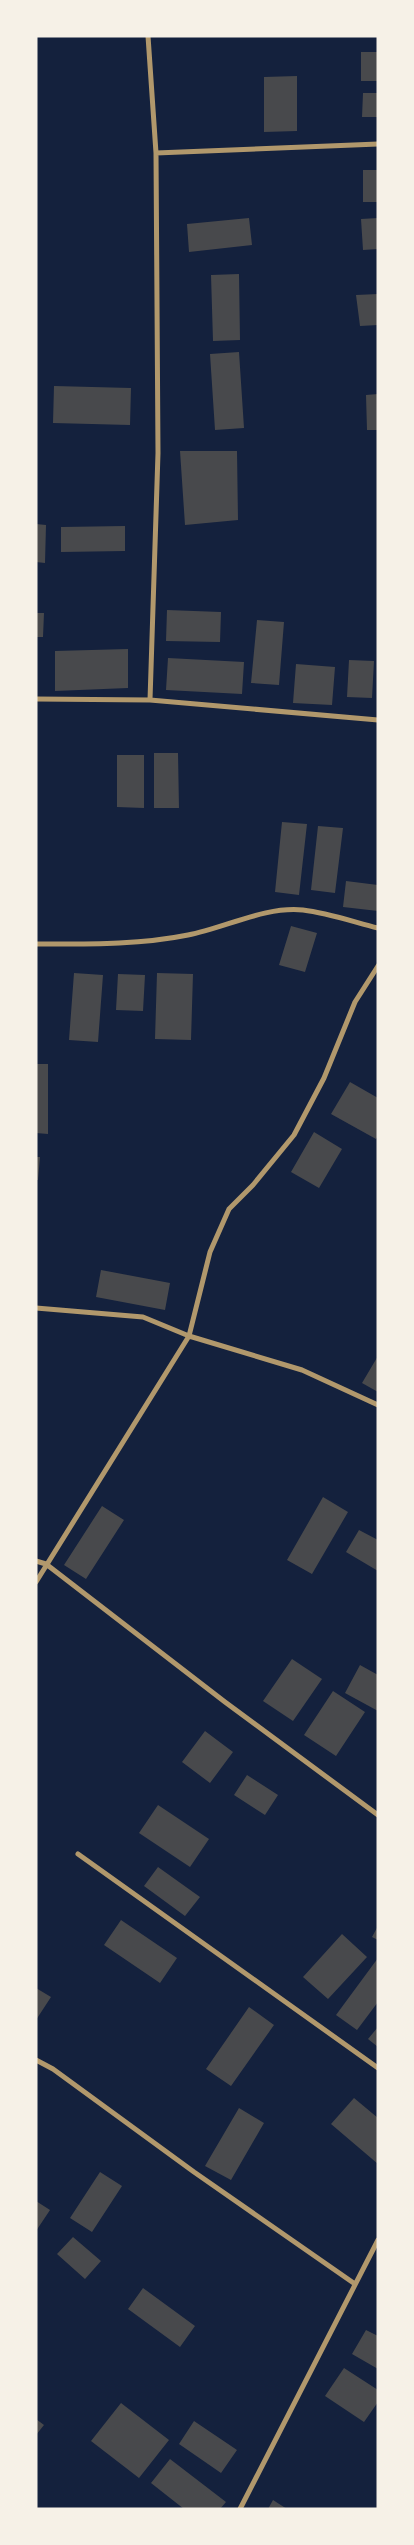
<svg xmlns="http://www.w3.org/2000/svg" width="414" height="2545" font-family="Overpass,sans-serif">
<rect width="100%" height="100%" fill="#14213d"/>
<path fill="#48494c" d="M361,52H378V81H361Z
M297,76V131L264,132V77Z
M363,93H378V117H362Z
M363,170H378V202H363Z
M249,218L252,245L189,252L187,224Z
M378,218V249L363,250L361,219Z
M239,274L240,340L213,341L211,275Z
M378,294V325L360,326L356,295Z
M239,352L244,428L215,430L210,354Z
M54,386L131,388L130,425L53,423Z
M378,394V430H367L366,395Z
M180,451H237L238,520L185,525Z
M36,524L46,525L45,563L36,562Z
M125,526V551L61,552V527Z
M167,610L221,612L220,642L166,641Z
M36,613H44L43,637H36Z
M257,620L284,622L279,685L251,683Z
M128,649V688L55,691V651Z
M168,658L244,662L242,694L166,690Z
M349,660L374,661L372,698L347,697Z
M296,664L335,667L332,705L293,703Z
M154,753H178L179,808H154Z
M117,755H144V808L117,807Z
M282,822L307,824L299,895L275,892Z
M318,826L343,828L335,893L311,890Z
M346,881L378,885V911L343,907Z
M291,926L317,933L305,972L279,965Z
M74,973L103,975L98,1042L69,1040Z
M157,973L193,974L191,1040L155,1039Z
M118,974L145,975L143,1011L116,1010Z
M36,1064H48V1134L36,1133Z
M350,1082L378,1098V1136L376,1139L331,1114Z
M314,1132L342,1149L319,1188L291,1172Z
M36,1157H40L38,1180H36Z
M101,1270L170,1283L165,1310L96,1297Z
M378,1356V1392L362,1383Z
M323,1497L348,1512L312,1574L287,1560Z
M102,1506L124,1520L86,1579L64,1565Z
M359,1530L378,1540V1571L346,1552Z
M292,1659L322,1679L293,1721L263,1701Z
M360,1665L378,1675V1711L345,1693Z
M333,1691L365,1712L336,1756L304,1735Z
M205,1731L233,1752L210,1783L182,1762Z
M247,1775L278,1795L265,1815L234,1795Z
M158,1805L209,1839L190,1867L139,1833Z
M158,1867L200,1897L185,1916L144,1886Z
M121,1920L177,1958L160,1983L104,1945Z
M378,1926V1940L372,1937Z
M342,1934L367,1957L328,1999L303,1977Z
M378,1958V2002L357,2030L336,2015Z
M36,1988L51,1997L36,2020Z
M249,2007L274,2025L231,2086L206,2069Z
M378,2027V2047L368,2039Z
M354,2098L378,2118V2164L331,2124Z
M239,2108L264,2123L231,2180L205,2166Z
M100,2172L122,2186L92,2232L70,2218Z
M36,2201L50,2210L36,2231Z
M73,2237L101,2261L85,2279L57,2254Z
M143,2288L195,2326L180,2347L128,2309Z
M366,2330L378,2336V2369L352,2354Z
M344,2368L378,2390V2402L364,2422L325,2396Z
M121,2403L169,2440L139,2478L91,2441Z
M36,2419L44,2425L36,2435Z
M194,2421L237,2450L221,2473L179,2444Z
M170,2459L226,2502L220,2509H184L151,2483Z
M273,2500L287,2509H268Z"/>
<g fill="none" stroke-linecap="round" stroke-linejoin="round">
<path stroke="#b1986c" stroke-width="5" d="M148,36L156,153L158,453L150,700
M156,153L378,144
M36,699L150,700L378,720
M36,944C87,944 139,945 188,935C225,928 265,906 303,910C328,913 354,922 378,928
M36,1308L143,1317L189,1336L302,1370L378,1405
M36,1561L46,1564L225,1702L378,1815
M36,1582L189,1336L210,1252L229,1209L253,1185L294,1135L324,1078L355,1002L378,966
M78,1854L378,2068
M36,2060L53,2069L194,2172L355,2284
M240,2509L378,2240"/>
</g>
<rect width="414" height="2545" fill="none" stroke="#f6f1e7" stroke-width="75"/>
</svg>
